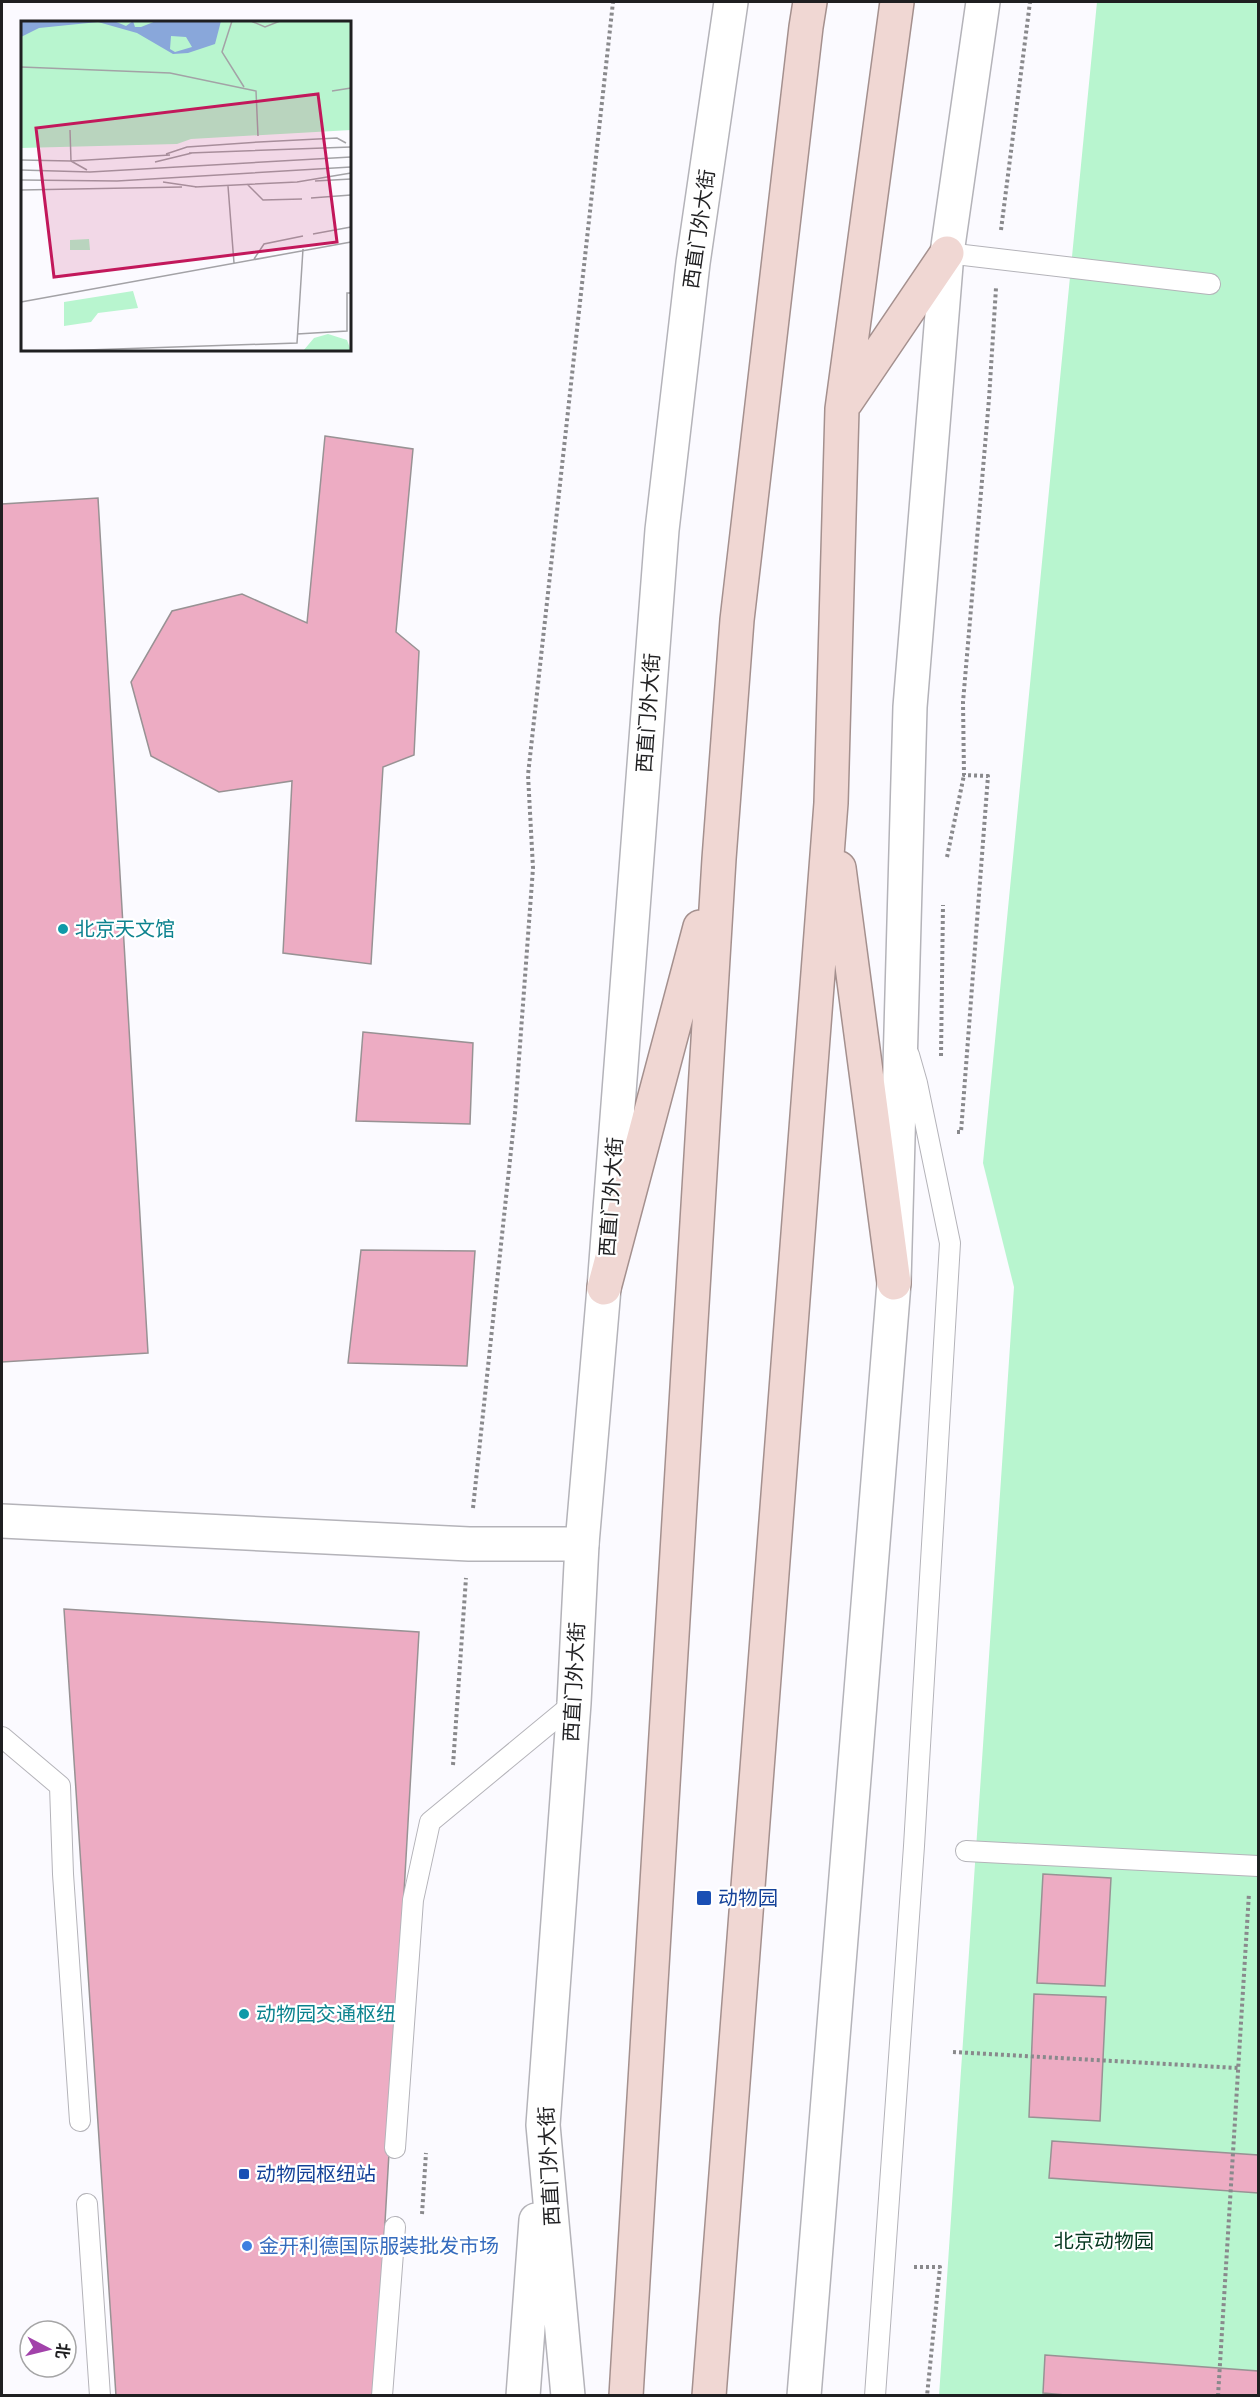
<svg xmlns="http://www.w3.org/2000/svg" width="1260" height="2397" font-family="Poppins,'Noto Sans SC',sans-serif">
<rect width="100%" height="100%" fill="#fbfaff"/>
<path fill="#b8f5cf" d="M1097,2H1258V2395L939,2396L1014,1287L983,1163Z"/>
<path fill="#edacc3" stroke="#989294" stroke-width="1.5" d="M325,436L413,449L396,632L419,651L414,755L383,767L371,964L283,953L292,781L219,792L151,756L131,682L172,611L242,594L307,623Z
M98,498L148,1353L2,1362V504Z
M363,1032L473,1043L470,1124L356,1121Z
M361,1250L475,1251L467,1366L348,1363Z
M64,1609L419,1632L375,2396H116Z
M1043,1874L1111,1878L1105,1986L1037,1983Z
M1034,1994L1106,1997L1100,2121L1029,2117Z
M1052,2141L1258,2155V2193L1049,2178Z
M1045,2355L1258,2371V2396H1077L1043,2393Z"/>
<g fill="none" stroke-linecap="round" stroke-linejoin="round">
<defs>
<path id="service" d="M947,253L1210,284
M2,1737L60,1786L63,1874L80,2121
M966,1851L1258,1866
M395,2148L413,1900L430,1822L574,1703
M87,2204L100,2396
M382,2396L395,2227
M875,2396L914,1846L950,1243L917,1083L909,1055"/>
<path id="minor" d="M2,1521L469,1544H582"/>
<path id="tertiary" d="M523,2396L536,2220
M568,2396L543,2125L574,1703L582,1544L604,1288L662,530L693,263L731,2
M804,2396L894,1283L910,707L947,253L983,2"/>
<path id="trunk" d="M846,402L947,253
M839,868L894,1283
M604,1288L700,927
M626,2396L719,859L737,620L806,27L810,2
M709,2396L831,803L842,409L897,2"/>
</defs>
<use href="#service" stroke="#b4b3b9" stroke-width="22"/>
<use href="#minor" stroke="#b4b3b9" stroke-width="36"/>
<use href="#tertiary" stroke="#b4b3b9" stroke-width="36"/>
<use href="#trunk" stroke="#a4908e" stroke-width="36"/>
<path stroke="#89898c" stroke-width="4" stroke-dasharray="3 3" stroke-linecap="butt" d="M1001,230L1030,2
M947,857L964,775
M941,1056L943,905
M957,1132H961L988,776L964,775L963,702L989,399L996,288
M473,1508L515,1113L533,868L528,775L613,2
M453,1765L466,1578
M953,2052L1238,2068
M422,2214L426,2153
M914,2267H940L927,2396
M1218,2396L1249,1893"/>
<use href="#service" stroke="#fff" stroke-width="20"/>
<use href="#minor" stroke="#fff" stroke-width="33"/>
<use href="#tertiary" stroke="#fff" stroke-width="33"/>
<use href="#trunk" stroke="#f0d7d3" stroke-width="33"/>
</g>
<g fill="#0f9aa8" stroke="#fff" stroke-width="2">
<circle cx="63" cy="929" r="6"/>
<circle cx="244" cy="2014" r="6"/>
</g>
<g fill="#1a4fb4" stroke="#fff" stroke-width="2">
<rect x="696" y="1890" width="16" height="16" rx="3"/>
<rect x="238" y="2168" width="12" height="12" rx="3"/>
</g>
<circle fill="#3f7fe0" stroke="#fff" stroke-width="2" cx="247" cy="2246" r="6"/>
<g text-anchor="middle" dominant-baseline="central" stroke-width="4.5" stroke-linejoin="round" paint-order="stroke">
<g font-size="20" fill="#1f1f21" stroke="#fff">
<text transform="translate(699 229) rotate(-82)">西直门外大街</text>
<text transform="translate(648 713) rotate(-86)">西直门外大街</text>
<text transform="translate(611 1197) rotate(-86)">西直门外大街</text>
<text transform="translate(574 1682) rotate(-87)">西直门外大街</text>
<text transform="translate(549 2166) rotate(-93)">西直门外大街</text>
</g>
<g font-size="20" fill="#0d838f" stroke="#fff" text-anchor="start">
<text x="75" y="929">北京天文馆</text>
<text x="256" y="2014">动物园交通枢纽</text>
</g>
<g font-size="20" fill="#164399" stroke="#fff" text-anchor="start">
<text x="718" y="1898">动物园</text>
<text x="256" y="2174">动物园枢纽站</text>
</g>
<g font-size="20" fill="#063820" stroke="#fff">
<text x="1104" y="2241">北京动物园</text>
</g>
<g font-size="20" fill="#366cbe" stroke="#fff" text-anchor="start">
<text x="259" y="2246">金开利德国际服装批发市场</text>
</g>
</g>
<g transform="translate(21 21)">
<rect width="330" height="330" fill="#fbfaff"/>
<path d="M0,0H330V109L170,118L156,123L0,127ZM68,218L69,229H49V219ZM112,270L117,287L77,292L70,301L43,305V281ZM307,313L326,319L330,330H282L293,317Z" fill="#b8f5cf"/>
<path d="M93,0L105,5L112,0L114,6H120L135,0H200L194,23L167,32L152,33L116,12L77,1L18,7L0,16V1ZM150,15L165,16L171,26L154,31L149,28Z" fill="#89a7da" fill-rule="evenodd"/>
<path fill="none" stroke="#a3a2a6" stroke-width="1.5" d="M211,0L201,31L223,66M230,0L244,6L259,0M0,46L149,52L235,70L237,115M311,70L330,67M49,109L50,140M168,132L330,126M145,133L166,126L238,121L316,117L325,122M0,139L50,140L149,134M50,140L66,149M134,141L171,132M0,149L69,151L330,136M0,159L96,160L330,146M294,160L330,158M142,161L176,166M226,163L242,179L281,178M207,165L213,242M174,166L276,161L330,152M0,169L161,166M290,177L330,174M292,213L330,206M233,238L243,223L282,215M0,281L330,221M276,313L326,310V272H330M36,330L276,322L282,228"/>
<path fill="#c2185b" fill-opacity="0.15" stroke="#c2185b" stroke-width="3" d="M297,73L316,221L33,256L15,107Z"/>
<rect width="330" height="330" fill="none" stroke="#1f1f21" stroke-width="3"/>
</g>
<rect width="1260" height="2397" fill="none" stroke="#1f1f21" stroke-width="6"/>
<g transform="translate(48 2349) rotate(97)"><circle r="28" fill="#ffffff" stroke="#a5a5a6" stroke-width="1.5"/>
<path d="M0-4.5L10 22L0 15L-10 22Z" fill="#a242aa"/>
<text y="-9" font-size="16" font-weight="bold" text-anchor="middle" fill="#1f1f21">北</text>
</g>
</svg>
